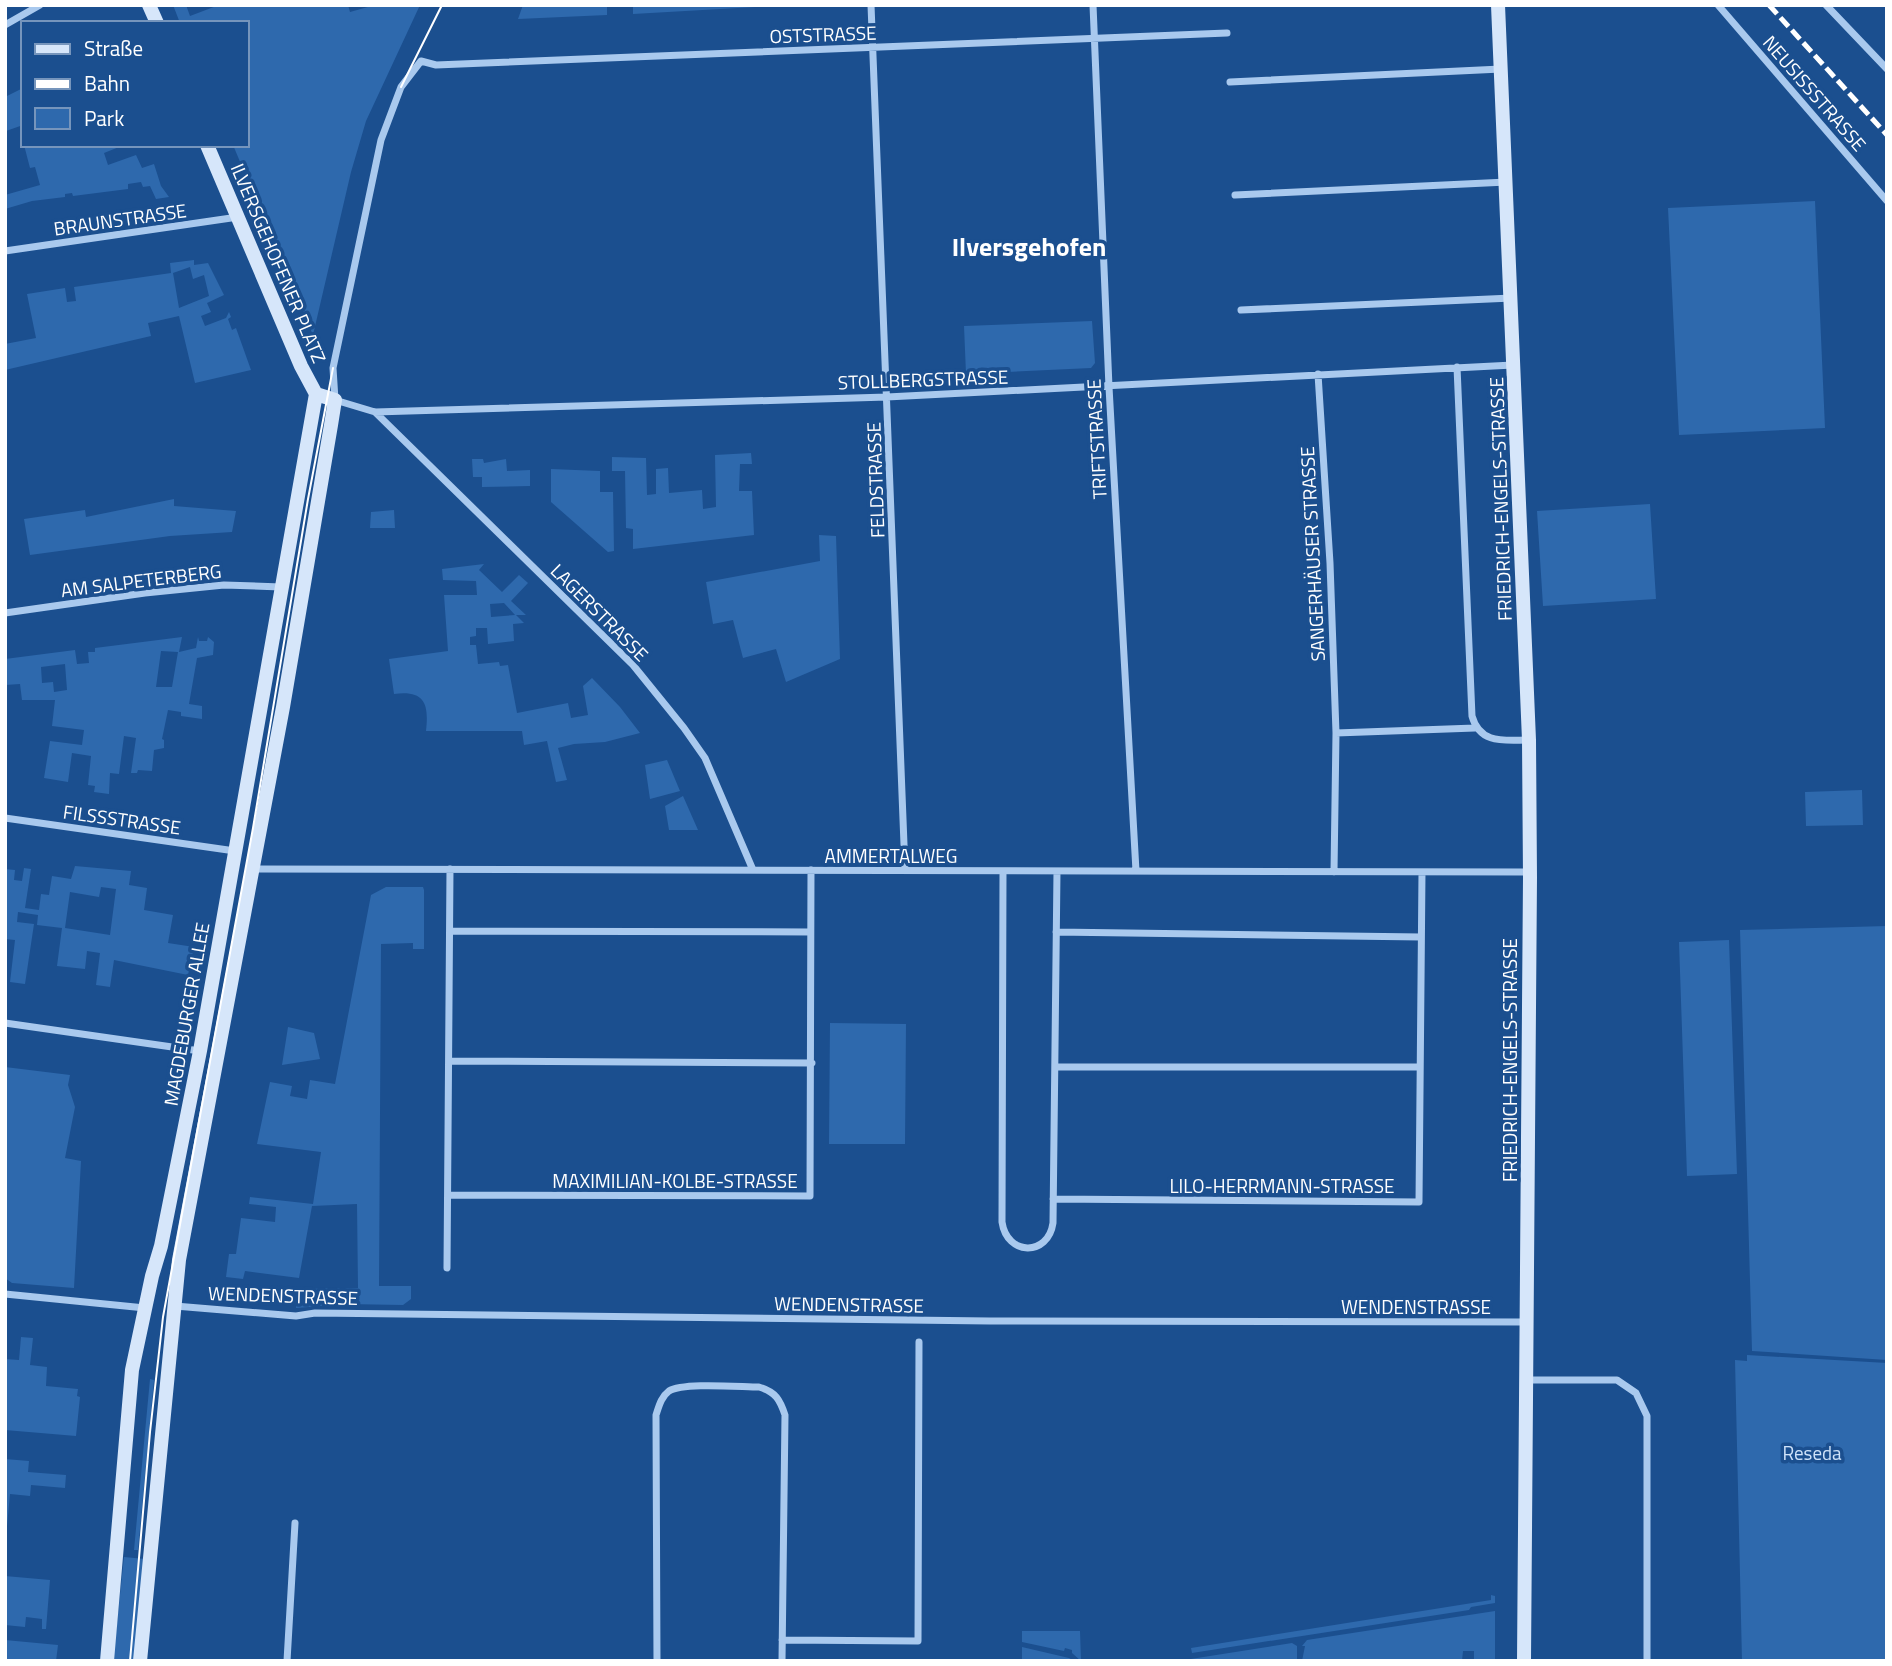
<svg xmlns="http://www.w3.org/2000/svg" width="1892" height="1666" font-family="'Titillium Web',sans-serif">
<rect width="100%" height="100%" fill="#1b4f8f"/>
<path fill="#2e69ad" fill-rule="evenodd" d="M173,5H186L190,16L219,5H348L350,12L375,5H420L366,121L351,172L313,335L233,145H247V23H180Z
M523,5H607V15L518,19Z
M633,5H791L633,14Z
M23,88V125L6,131L5,97Z
M24,145H124L104,153L108,165L136,155L142,168L154,164L161,186L169,197L156,199L150,186L143,187L141,182L128,184V189L73,196L72,193L65,194V197L32,201L5,209V195L40,185L35,167L30,168Z
M1815,201L1825,428L1679,435L1668,208Z
M194,260V265L208,263L224,295L207,303L211,312L201,316L205,326L226,318L229,312L231,317L228,319L232,330L236,328L251,370L195,383L179,316L148,323L151,336L5,370V344L36,338L27,294L65,288L67,302L76,301L74,287L171,273L170,263ZM190,267L193,279L204,275L209,296L179,308L173,273Z
M1092,321L1095,363L1091,368L966,374L964,326Z
M751,453L752,464H740L739,491H752L754,535L633,549V529L626,528L625,471H612V457L646,458L647,495L656,494V469L668,468L669,493L702,490L703,509L716,507L715,455Z
M472,459H483L484,463L506,459L507,471L530,470V486L482,487V477H473Z
M551,469L600,471V492H613L614,551L608,552L551,502Z
M174,499V506L236,511L232,532L170,536L30,555L24,519L85,510L86,517Z
M1650,504L1656,599L1543,606L1537,511Z
M394,510L395,528H370L371,512Z
M819,535L836,536L840,659L786,682L776,649L743,658L733,620L713,624L706,582L820,561Z
M484,564L479,570L502,592L519,575L528,583L511,601L526,615H516L524,623L513,624L514,641L488,644L487,628H476V636L470,637V645H476L478,664L499,662L500,666L508,665L517,713L568,703L571,718L588,715L583,686L592,678L620,707L640,733L605,742L574,744L558,748L567,780L556,782L547,741L524,745L522,731H426C429,704 425,690 394,694L389,659L448,651L444,595H477L476,581L443,580L442,569ZM504,603L515,615L491,617L490,604Z
M182,637L179,652L196,648L198,637L199,641H207L208,637L214,642L213,655L197,658L189,704L202,706V719L181,716V712L168,710L162,739L164,740V748L154,750L152,771L138,770L137,773H131L136,738L124,736L119,774L110,773L109,794L94,792L95,786L88,785L91,756L72,753L68,782L44,778L50,741L82,745L84,730L52,726L55,700H22L20,684L5,685V659L75,650L77,664L89,663L88,652H95V648ZM161,651L178,652L172,687H156ZM65,664L67,690L54,692L53,682L42,683L41,667Z
M667,760L680,791L650,799L645,765Z
M1862,790L1863,825L1806,826L1805,792Z
M683,796L698,830H669L665,806Z
M75,866L131,871L129,885L147,888L144,910L173,915L168,943L194,947L188,975L114,960L110,987L96,985L100,953L87,951L85,969L57,966L62,928L37,925L38,915L18,912L17,922L34,924L25,984L10,982L15,940L5,939V869L15,870L14,880L22,881L24,868L31,869L25,908L39,910L41,894L49,895L52,876L71,879ZM101,887L116,889L110,935L65,928L70,892L99,897Z
M386,887H423L424,890V949H413V943L381,944L379,1286H411V1299L403,1305L345,1304L296,1308L298,1289L358,1288L357,1204L312,1206L299,1278L245,1271L243,1279L226,1277L229,1254H236L241,1218L275,1222L276,1207L249,1204L250,1197L313,1204L321,1152L257,1144L270,1082L292,1086L290,1096L307,1099L310,1080L335,1084L371,895Z
M1887,926V1360L1752,1351L1740,930Z
M1729,940L1737,1174L1687,1176L1679,942Z
M830,1023L906,1024L905,1144H829Z
M288,1027L314,1033L320,1059L282,1065Z
M5,1067L70,1075L68,1085L75,1107L65,1158L81,1161L74,1288L12,1283L5,1278Z
M21,1337L33,1338L30,1365L47,1367L46,1386L78,1389L77,1396L80,1397L76,1436L5,1430V1359L19,1360Z
M1747,1355L1887,1363V1661H1742L1735,1360L1747,1361Z
M150,1379L154,1380L138,1550H134Z
M5,1459L29,1461L28,1472L66,1475L65,1488L31,1485L30,1496L10,1494L5,1548Z
M124,1557L145,1559L135,1661H113Z
M5,1576L50,1580L46,1629H42V1619L26,1617L25,1627L5,1625Z
M1491,1595L1495,1596V1603L1471,1607L1469,1610L1192,1653L1191,1648L1491,1600Z
M1495,1611V1661H1474V1651H1463L1462,1661H1302L1305,1646H1302L1307,1640Z
M1022,1631H1080L1081,1661L1072,1653V1650L1065,1648L1064,1651L1022,1642Z
M5,1640L58,1645L56,1661H5Z
M1292,1643L1297,1646V1661H1178Z
M1022,1647L1069,1658L1074,1661H1022Z"/>
<g fill="none" stroke-linecap="round" stroke-linejoin="round">
<path stroke="#a9c9ee" stroke-width="7" d="M871,5L905,870
M1093,5L1109,387L1136,871
M1718,5L1887,201
M1826,5L1887,69
M5,25L40,5
M1227,33L436,65L421,61L401,87L381,140L333,368L335,400L375,412L887,397L1513,365
M1230,82L1501,69
M1235,195L1507,182
M5,251L238,217
M1241,310L1512,298
M1457,367L1472,716C1480,745 1505,740 1529,740
M1318,374L1330,563L1336,733L1334,872
M375,412L633,665L684,728L705,758L753,870
M5,613L145,593L224,585L281,587
M1336,733L1475,728
M5,818L235,851
M253,869L1530,872
M1003,871L1002,1222C1007,1256 1048,1257 1053,1223L1057,871
M450,931L810,932
M1056,932L1421,937
M5,1023L200,1051
M449,1061L812,1063
M1055,1067H1420
M448,1195L810,1196L811,870
M1053,1199L1419,1202L1422,872
M447,1268L450,869
M5,1294L145,1308
M175,1306L296,1316L315,1313L990,1321L1525,1322
M1526,1380H1617L1636,1393L1647,1416V1661
M782,1640L918,1641L919,1342
M287,1661L295,1523
M657,1661L656,1415C659,1406 661,1397 669,1391C683,1382 741,1387 759,1387C776,1392 780,1400 785,1415L782,1661"/>
<path stroke="#d6e6fa" stroke-width="14" d="M149,5L157,23
M1498,5L1529,740L1530,877L1524,1661
M207,145L301,366L316,394
M107,1661L132,1370L152,1276L161,1246L200,1051L316,394
M140,1661L179,1260L283,707L331,425L335,400L316,394"/>
<path stroke="#fff" stroke-width="2" d="M401,87L442,5
M130,1661L150,1432L163,1317L253,828L308,499L333,368"/>
<path stroke="#fff" stroke-width="5" stroke-dasharray="12 5" stroke-linecap="butt" d="M1769,5L1887,135"/>
</g>
<g text-anchor="middle" dominant-baseline="central" stroke-width="7" stroke-linejoin="round" paint-order="stroke">
<g font-size="19" fill="#fff" stroke="#1b4f8f">
<text transform="translate(823 34) rotate(-2)">OSTSTRASSE</text>
<text transform="translate(1815 93) rotate(49)">NEUSISSSTRASSE</text>
<text transform="translate(120 219) rotate(-8)">BRAUNSTRASSE</text>
<text transform="translate(279 263) rotate(67)">ILVERSGEHOFENER PLATZ</text>
<text transform="translate(923 379) rotate(-2)">STOLLBERGSTRASSE</text>
<text transform="translate(1096 439) rotate(-93)">TRIFTSTRASSE</text>
<text transform="translate(875 480) rotate(-92)">FELDSTRASSE</text>
<text transform="translate(1500 499) rotate(-92)">FRIEDRICH-ENGELS-STRASSE</text>
<text transform="translate(1312 554) rotate(-93)">SANGERHÄUSER STRASSE</text>
<text transform="translate(141 580) rotate(-7)">AM SALPETERBERG</text>
<text transform="translate(600 612) rotate(45)">LAGERSTRASSE</text>
<text transform="translate(122 819) rotate(8)">FILSSSTRASSE</text>
<text x="891" y="855">AMMERTALWEG</text>
<text transform="translate(186 1014) rotate(-80)">MAGDEBURGER ALLEE</text>
<text transform="translate(1509 1060) rotate(-90)">FRIEDRICH-ENGELS-STRASSE</text>
<text x="675" y="1180">MAXIMILIAN-KOLBE-STRASSE</text>
<text x="1282" y="1185">LILO-HERRMANN-STRASSE</text>
<text transform="translate(283 1295) rotate(2)">WENDENSTRASSE</text>
<text transform="translate(849 1304) rotate(1)">WENDENSTRASSE</text>
<text x="1416" y="1306">WENDENSTRASSE</text>
</g>
<g font-size="19" fill="#cfe3fa" stroke="#1b4f8f">
<text x="1812" y="1452">Reseda</text>
</g>
<g font-size="26" font-weight="bold" fill="#fff" stroke="#1b4f8f">
<text x="1029" y="246">Ilversgehofen</text>
</g>
</g>
<rect width="1892" height="1666" fill="none" stroke="#ffffff" stroke-width="14"/>
<rect x="21" y="21" width="228" height="126" fill="#1b4f8f" stroke="#7695bc" stroke-width="2"/>
<rect x="35" y="44" width="35" height="10" fill="#d6e6fa" stroke="#7695bc" stroke-width="2"/>
<text x="84" y="56" font-size="21" fill="#ffffff">Straße</text>
<rect x="35" y="79" width="35" height="10" fill="#ffffff" stroke="#7695bc" stroke-width="2"/>
<text x="84" y="91" font-size="21" fill="#ffffff">Bahn</text>
<rect x="35" y="108" width="35" height="21" fill="#2e69ad" stroke="#7695bc" stroke-width="2"/>
<text x="84" y="126" font-size="21" fill="#ffffff">Park</text>
</svg>
